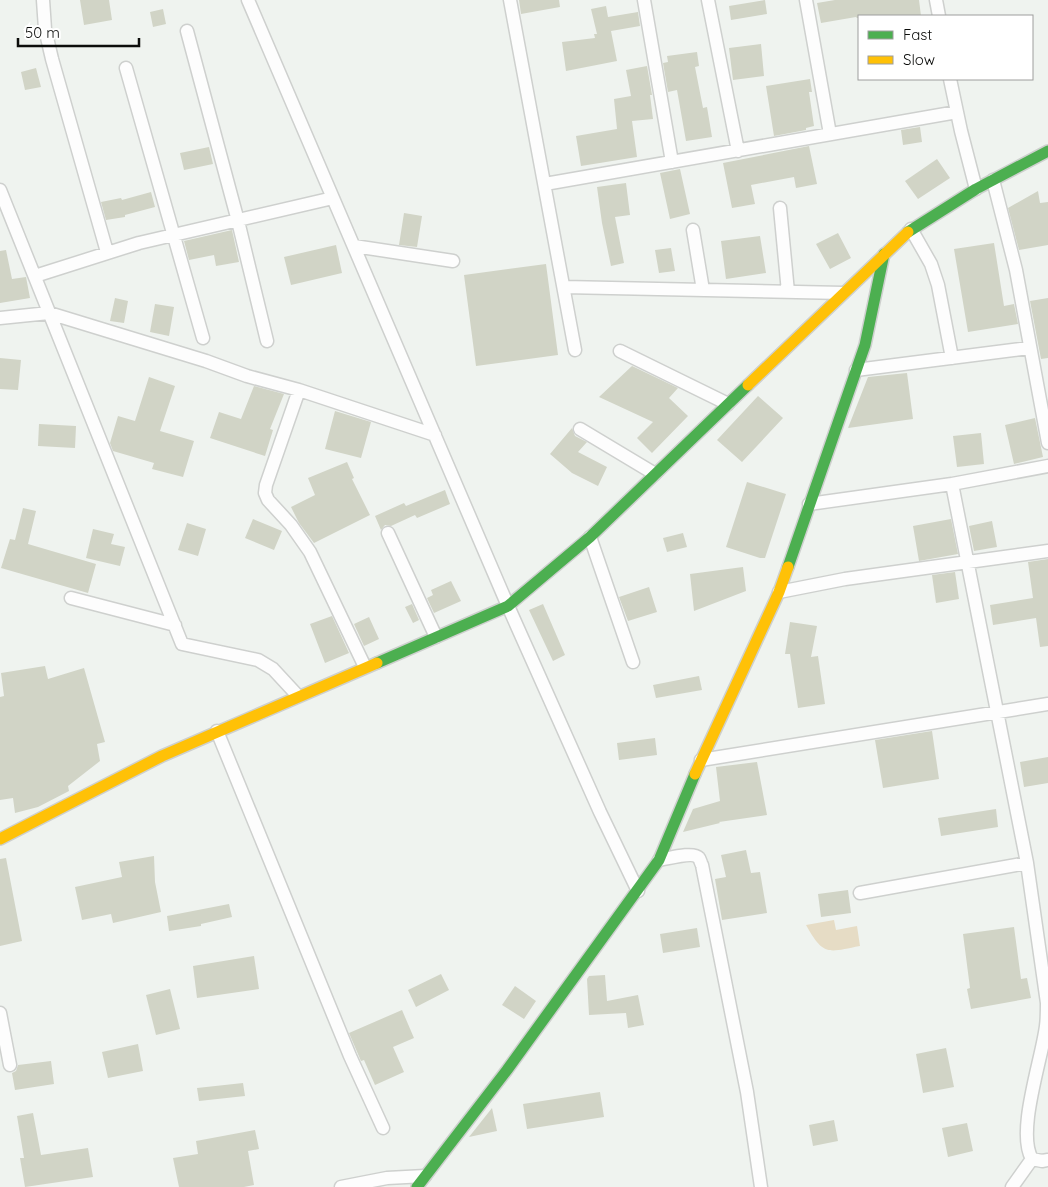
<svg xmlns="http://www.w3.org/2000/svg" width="1048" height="1187" font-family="Quicksand,sans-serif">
<rect width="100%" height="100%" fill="#eff3ef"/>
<path fill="#e6dcc5" d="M834,920L836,930L857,926L860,946C828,952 824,957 806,925Z"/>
<path fill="#d1d4c6" d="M80,0H109L112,20L84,25Z
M519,0H559L560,7L521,14Z
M765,0L767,14L731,20L729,6Z
M835,0H919L921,16H859V18H857L856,17L821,23L817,3Z
M606,6L608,17L638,12L640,26L611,31L617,61L566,71L562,42L595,38L594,34H597L591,9Z
M163,9L166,24L153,27L150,12Z
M761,44L764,76L733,80L729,48Z
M697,52L699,66L695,67L703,108L707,107L712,137L686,141L677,90L668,92L663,63L668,62L667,56Z
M647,66L652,95H650L653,119L632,121L637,157L581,166L576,136L617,129L614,99L631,96L626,70Z
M36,68L41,87L25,90L21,72Z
M810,79L812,92H809L814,126L806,128V130L774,136L766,86Z
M920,127L922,142L903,145L901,130Z
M809,146L817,184L796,188L794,177L751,185L755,204L732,208L723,163Z
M209,147L213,164L184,170L180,153Z
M937,159L950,178L918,199L905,181Z
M680,169L690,214L670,219L660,173Z
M626,183L630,215L615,217L624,263L611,266L602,223L597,187Z
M1038,191L1040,203L1048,202V245L1019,250L1008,208Z
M151,192L155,207L125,215V217L106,220L101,202L121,198L122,200Z
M404,213L422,216L417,247L399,245Z
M232,230L239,262L216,266L214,255L189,260L184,241Z
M838,233L851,258L830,269L816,244Z
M760,236L766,273L726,279L721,241Z
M994,243L1004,306L1014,304L1018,324L968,332L954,249Z
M336,245L342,273L291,285L284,257Z
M671,248L675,271L659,273L655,250Z
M6,250L12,279L26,277L30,298L0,303V251Z
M546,264L558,355L476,366L464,275Z
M115,298L128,301L124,323L110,321Z
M1048,298V358L1041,359L1030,301Z
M155,304L174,307L169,336L150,332Z
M0,358L21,360L18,390L0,389Z
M632,366L678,388L669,398L688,416L652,453L637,438L653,422L599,397Z
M907,373L913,419L848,428L868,377Z
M149,377L175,386L160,431L194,441L183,477L152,469L154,463L113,451L110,443L118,416L135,421Z
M254,386L284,394L270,429L273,430L265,456L210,438L219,412L241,419Z
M758,396L783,418L742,462L717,440Z
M335,411L371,422L361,458L325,449Z
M1035,418L1043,457L1014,464L1005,425Z
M39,424L76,426L75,448L38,446Z
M572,428L575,436L587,442L578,452L607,467L598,486L572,473L550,454Z
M981,433L984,464L957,467L953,436Z
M347,462L354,478L352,479L370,515L314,543L299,523L291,507L315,495L308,478Z
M747,482L786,494L765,558H760L726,547Z
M445,490L450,504L417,518L415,515L391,526L385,525L381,530L375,516L404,503L406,506Z
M23,508L36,511L28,544L96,564L88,593L1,568L10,539L15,540Z
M253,519L282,531L274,550L245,538Z
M951,519L958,554L919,561L913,526Z
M992,521L997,547L974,551L969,526Z
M187,523L206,529L198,556L178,550Z
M93,529L114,534L111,544L125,547L120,566L86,558Z
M683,533L687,547L667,552L663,538Z
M1048,559V646L1040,647L1036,618L993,625L990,605L1033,598L1028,562Z
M743,567L746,591L694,611L690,574Z
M955,572L959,599L936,603L932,575Z
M451,581L461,601L434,613L427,598L433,595L431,590Z
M649,587L657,612L628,621L619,597Z
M412,604L419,620L413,623L405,607Z
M543,604L565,655L553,661L529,610Z
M332,616L349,653L325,663L310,624Z
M369,617L379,639L364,646L354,624Z
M790,622L817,626L811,657L818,656L825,704L798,708L790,654H785Z
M45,666L48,679L84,668L105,742L97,744L100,761L68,786L69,791L38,807L15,813L13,798L0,800V697L4,696L1,673Z
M699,676L702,690L656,698L653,685Z
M932,731L939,779L883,788L875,740Z
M655,738L657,755L619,760L617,743Z
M1048,757V783L1024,787L1020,762Z
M757,762L767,815L719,822L720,823L683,832L693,809L720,801L716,767Z
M996,809L998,827L941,836L938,818Z
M746,850L751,873L760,872L767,913L722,920L715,879L726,877L721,855Z
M154,856L155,882L161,912L113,923L111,914L82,920L75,887L122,877L119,862Z
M6,858L22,941L0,946V859Z
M848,890L851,913L821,917L818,894Z
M229,904L232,917L201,924V926L169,931L167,916Z
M1014,927L1021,979L1027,978L1031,998L971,1009L967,989L970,988L963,934Z
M697,928L700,947L663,953L660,934Z
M254,956L259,989L197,998L193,966Z
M441,974L449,990L416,1007L408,990Z
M605,975L607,1001L638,995L644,1025L628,1028L626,1013L589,1015L587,979L589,976Z
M515,986L536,1001L524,1019L502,1005Z
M170,989L180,1029L156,1035L146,995Z
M402,1010L414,1038L393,1047L404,1072L375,1085L364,1060L361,1061L349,1033Z
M138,1044L143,1071L108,1078L102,1052Z
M946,1048L954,1087L923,1093L916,1054Z
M51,1061L54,1084L15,1090L12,1073L16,1071L18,1065Z
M243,1083L245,1096L199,1101L197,1088Z
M600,1092L604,1117L527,1129L523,1104Z
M492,1108L497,1131L469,1137Z
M33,1113L41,1155L88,1148L93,1177L25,1187L20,1158H24L17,1116Z
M834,1120L838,1141L813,1146L809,1125Z
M967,1123L973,1151L948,1157L942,1128Z
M255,1130L259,1149L248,1151L254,1185L244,1187H179L173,1158L198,1154L196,1141Z"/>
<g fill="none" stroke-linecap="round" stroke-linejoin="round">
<defs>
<path id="street" d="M43,0L45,29L52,59L107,252
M248,0L508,606L600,812L638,891
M510,0L575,350
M644,0L672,162
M708,0L738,151
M806,0L830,134
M936,0L939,16
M187,31L238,221L267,341
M126,68L203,338
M950,79L961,131L976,189
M993,180L1016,270L1048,443
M545,184L957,112
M0,190L182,644L258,660L273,669L298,696
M780,208L788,292
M911,229L931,264L938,285L952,358
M693,230L703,290
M354,246L453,261
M35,276L139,243L333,198
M564,287L843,293
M0,318L49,313L206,361L247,376L299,390L435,435
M620,351L728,404
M856,370L1029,348
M299,390L266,485L265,493L268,500L291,525L310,552L365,667
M580,429L655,474
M952,484L1027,863L1047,1003C1047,1011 1047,1019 1046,1026C1042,1059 1016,1132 1032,1159L1042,1161L1048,1160
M809,504L952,484L1048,466
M388,533L436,637
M590,537L633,662
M779,592L845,579L1048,551
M71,598L175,625
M217,731L350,1056L383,1128
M701,760L1048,704
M659,860C667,859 693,851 699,858C700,859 701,864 702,865L747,1092L761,1187
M860,893L1027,863
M0,1013L10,1065
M341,1187L387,1178L425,1176
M1012,1187L1032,1159"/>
<path id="fast" d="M908,232L976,189L1048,151
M788,567L865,345L884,254
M377,663L508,606L590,537L748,385
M417,1187L507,1070L659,860L695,774"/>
<path id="slow" d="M748,385L908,232
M695,774L779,592L788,567
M0,839L162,756L377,663"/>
</defs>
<use href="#street" stroke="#ced0ce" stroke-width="15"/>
<use href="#fast" stroke="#ced0ce" stroke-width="14"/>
<use href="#slow" stroke="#ced0ce" stroke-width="14"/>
<use href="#street" stroke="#fdfdfd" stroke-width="12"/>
<use href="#fast" stroke="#4caf50" stroke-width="11"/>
<use href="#slow" stroke="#ffc107" stroke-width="11"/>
</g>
<rect x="858" y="15" width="175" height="65" fill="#ffffff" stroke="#9e9e9d"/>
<rect x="868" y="31" width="25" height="8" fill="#4caf50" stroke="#9e9e9d"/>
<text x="903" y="40" font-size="15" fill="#0c0d0b">Fast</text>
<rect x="868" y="56" width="25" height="8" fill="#ffc107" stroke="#9e9e9d"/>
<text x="903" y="65" font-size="15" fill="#0c0d0b">Slow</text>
<path d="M18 38v8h121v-8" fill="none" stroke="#0c0d0b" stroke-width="2.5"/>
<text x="25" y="38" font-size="15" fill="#0c0d0b" stroke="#ffffff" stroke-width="4" paint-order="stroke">50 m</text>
</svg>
